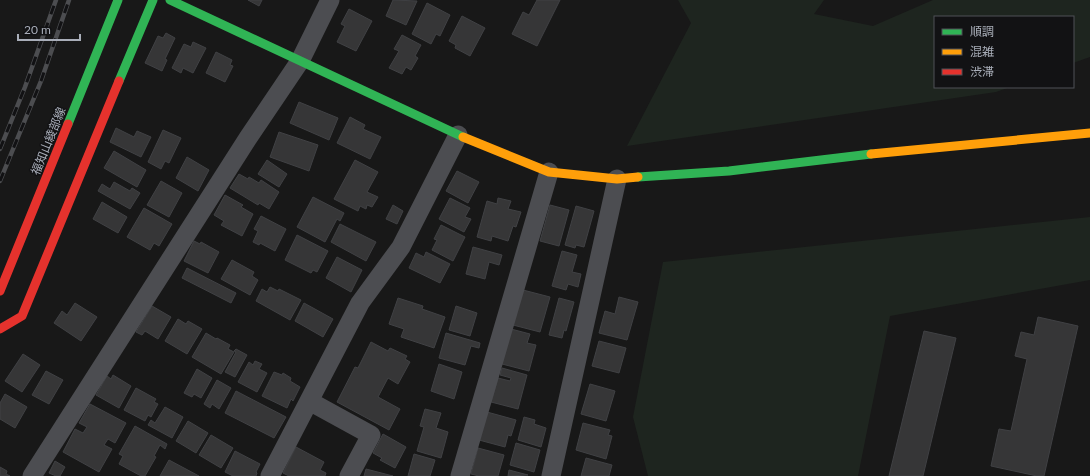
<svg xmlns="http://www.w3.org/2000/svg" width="1090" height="476" font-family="Lato,'Noto Sans JP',sans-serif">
<rect width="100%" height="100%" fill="#181818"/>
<path fill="#1e251f" d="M678,0H824L814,14L873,26L933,0H1090V57L1073,63V17H935V87H1010L996,92L627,146L691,23Z
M1090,217V280L890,316L858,476H648L633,417L663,262Z"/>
<path fill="#363637" stroke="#404144" d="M248,0H262L259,6Z
M393,0L417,1L406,25L386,16Z
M537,0H560L537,46L512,34L523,12L529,15Z
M427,3L450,15L440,36L436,34L431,44L412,34Z
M349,9L372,21L356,51L337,42L345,26L341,24Z
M462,16L485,28L470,56L455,48L456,45L449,41Z
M166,33L175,38L165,59L167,60L162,71L145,63L158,36L163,38Z
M402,35L421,45L415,56L418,58L411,70L406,67L402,74L389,68L399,51L394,49Z
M193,42L206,48L193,73L183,68L181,73L172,68L184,44L191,47Z
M216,52L232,60L230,65L233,66L225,82L206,73Z
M299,102L338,118L329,140L290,123Z
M350,117L365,125L363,129L381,137L370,159L337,143Z
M116,128L134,137L137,131L151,137L141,157L110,142Z
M163,130L181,138L169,163L165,161L161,169L148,162Z
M279,132L318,145L309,171L270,157Z
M114,151L146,170L137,187L104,168Z
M187,157L209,170L198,191L176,178Z
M267,160L287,174L279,187L258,174Z
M355,160L378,172L367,192L378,197L372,207L367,205L366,209L360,206L358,211L334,199Z
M457,171L479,182L468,203L446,191Z
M239,174L248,179L249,177L259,183L261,180L279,192L269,209L259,203L258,205L230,188Z
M161,181L182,193L169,217L147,205Z
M114,182L130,191L132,188L140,193L130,209L98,191L102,184L110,189Z
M225,195L243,205L241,207L253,214L242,236L221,225L224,221L214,215Z
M313,197L344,213L340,221L337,219L325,242L297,227Z
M450,198L470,208L465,217L471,219L464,232L439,219Z
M498,198L511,201L508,209L521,212L516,227L513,226L508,241L492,236L491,241L477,237L487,201L497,204Z
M102,202L127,217L118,233L93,219Z
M393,205L403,211L397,224L386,219Z
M550,205L569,210L559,246L540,241Z
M576,206L594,211L584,247L576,245L575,248L565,245Z
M144,208L172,224L159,246L154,243L150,250L127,237Z
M261,216L286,229L275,251L260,243L259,245L253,242L258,231L254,229Z
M340,224L376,242L366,261L331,242Z
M441,225L465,237L453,261L432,250L437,240L434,239Z
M297,235L328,251L317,272L313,270L311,273L285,260Z
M194,241L200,244L201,242L219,252L208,273L184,261Z
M473,247L502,255L499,265L489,262L485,279L466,274Z
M562,251L577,255L572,272L581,274L578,287L568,284L566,290L552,286Z
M426,252L450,264L440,283L409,268L416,253L424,257Z
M337,257L362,270L351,292L326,278Z
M232,260L254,272L252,276L258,280L250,295L221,279Z
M187,268L236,293L231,303L182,278Z
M270,287L278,291L279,289L301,300L290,320L256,301L262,289L267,292Z
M523,290L550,297L540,332L513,325Z
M619,297L638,302L627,340L599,333L605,311L615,314Z
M398,298L423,306L422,309L445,317L434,348L401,337L404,329L389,324Z
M559,298L574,302L566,331L564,330L562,338L549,335Z
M75,303L97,317L81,341L54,323L62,311L67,315Z
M304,303L333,319L323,337L295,321Z
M152,306L171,317L158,339L145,331L142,335L136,332Z
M456,306L477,313L470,336L449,330Z
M1038,317L1078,326L1044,476H1037L991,466L999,429L1011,431L1027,359L1015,356L1021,332L1034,335Z
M178,319L186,324L188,321L202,329L187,354L165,341Z
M511,329L530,334L527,343L536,345L529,371L502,364Z
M924,331L956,338L923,476H889Z
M206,333L216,339L217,338L230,345L228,349L234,352L221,374L192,357Z
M446,333L480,343L479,348L471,346L465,365L439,358Z
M599,341L626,348L619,373L592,366Z
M371,342L388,351L390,348L407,356L405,359L410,362L398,384L388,378L378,397L400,409L389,430L337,402L355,367L358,368Z
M236,349L247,355L235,377L225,372L236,352L234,351Z
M23,354L40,365L22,392L5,381Z
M255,361L262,364L259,369L267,373L257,392L238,382L249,362L253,365Z
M439,364L462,372L454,399L431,391Z
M502,368L527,375L518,409L491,402L498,378L510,381L511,378L500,375Z
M197,369L212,378L201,398L194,394L192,397L184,393Z
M46,371L63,380L49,404L32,395Z
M274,372L282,375L283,373L291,378L290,381L300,387L293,401L291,399L287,408L262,396Z
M113,375L131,386L119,408L96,395L107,376L111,379Z
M217,380L231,388L219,409L212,404L210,408L204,404Z
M590,384L615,391L606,421L581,414Z
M136,388L156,399L154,402L158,404L151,417L148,415L145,421L124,410Z
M236,391L286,417L274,438L225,413Z
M5,394L27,407L15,428L0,419V403Z
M90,404L126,423L115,443L108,439L104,445L112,449L99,472L63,452L75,429L83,433L87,427L79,423Z
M165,407L183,417L172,438L148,425L151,420L155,423Z
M425,409L441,413L436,428L448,432L441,458L417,451L424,427L420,426Z
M487,412L516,420L511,436L508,435L505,447L479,440Z
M524,417L535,420L534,424L546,428L541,447L518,440Z
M188,421L208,433L196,453L176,441Z
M583,423L610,430L608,435L612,436L606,459L576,450Z
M135,426L167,444L165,449L160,445L154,456L156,457L145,476H141L119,464L123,456L119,454Z
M383,434L406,447L395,468L380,460L382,458L373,453Z
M211,435L233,448L221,468L199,455Z
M516,443L540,450L534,472L510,465Z
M296,447L324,462L320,470L326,473L325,476H289L283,473Z
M478,448L504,455L498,476H479L471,474Z
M235,451L260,464L256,472L257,473L256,476H233L225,472Z
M414,454L435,460L430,476H408Z
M586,458L612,465L609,476H581Z
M169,460L199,476H160Z
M55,461L65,467L60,476H56L49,473Z
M0,467L7,471L6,474L10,476H0Z
M366,469L393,476H364Z
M509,470L528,475L508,476Z"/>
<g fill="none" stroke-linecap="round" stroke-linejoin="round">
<path stroke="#4c4d51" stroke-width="19" d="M309,401L371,435L349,476
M32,476L248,138L300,61L330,0
M270,476L360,303L401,247L458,135
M460,476L549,172
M551,476L617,179"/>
<path stroke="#30b455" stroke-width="9" d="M170,0L463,137
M119,81L153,0
M68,124L118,0
M638,177L729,171L871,154"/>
<path stroke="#ff9f0a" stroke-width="9" d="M463,137L549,172L617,179L638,177
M871,154L1090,133"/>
<path stroke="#e5322d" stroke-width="9" d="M0,291L68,124
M0,329L22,316L119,81"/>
<defs>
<path id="rail" d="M0,149L25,87L56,0
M0,181L41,81L69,0"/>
</defs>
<use href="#rail" stroke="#4c4d50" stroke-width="4.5"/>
<use href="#rail" stroke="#121214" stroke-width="3" stroke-dasharray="9" stroke-linecap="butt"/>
</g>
<g text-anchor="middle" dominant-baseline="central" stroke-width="3" stroke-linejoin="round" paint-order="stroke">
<g font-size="12" fill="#a9aeb9" stroke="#121214">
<text transform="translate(48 141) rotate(-68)">福知山綾部線</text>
</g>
</g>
<rect x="934" y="16" width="140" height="72" fill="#121214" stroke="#4e5056"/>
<rect x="942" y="29" width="20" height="6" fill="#30b455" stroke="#4e5056"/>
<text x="970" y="36" font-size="12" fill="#a9aeb9">順調</text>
<rect x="942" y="49" width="20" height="6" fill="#ff9f0a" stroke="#4e5056"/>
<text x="970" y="56" font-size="12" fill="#a9aeb9">混雑</text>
<rect x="942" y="69" width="20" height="6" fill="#e5322d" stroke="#4e5056"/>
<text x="970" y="76" font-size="12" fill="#a9aeb9">渋滞</text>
<path d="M18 34v6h62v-6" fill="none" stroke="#a9aeb9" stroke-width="2"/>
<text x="24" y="34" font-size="12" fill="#a9aeb9" stroke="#121214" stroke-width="3" paint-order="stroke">20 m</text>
</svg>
